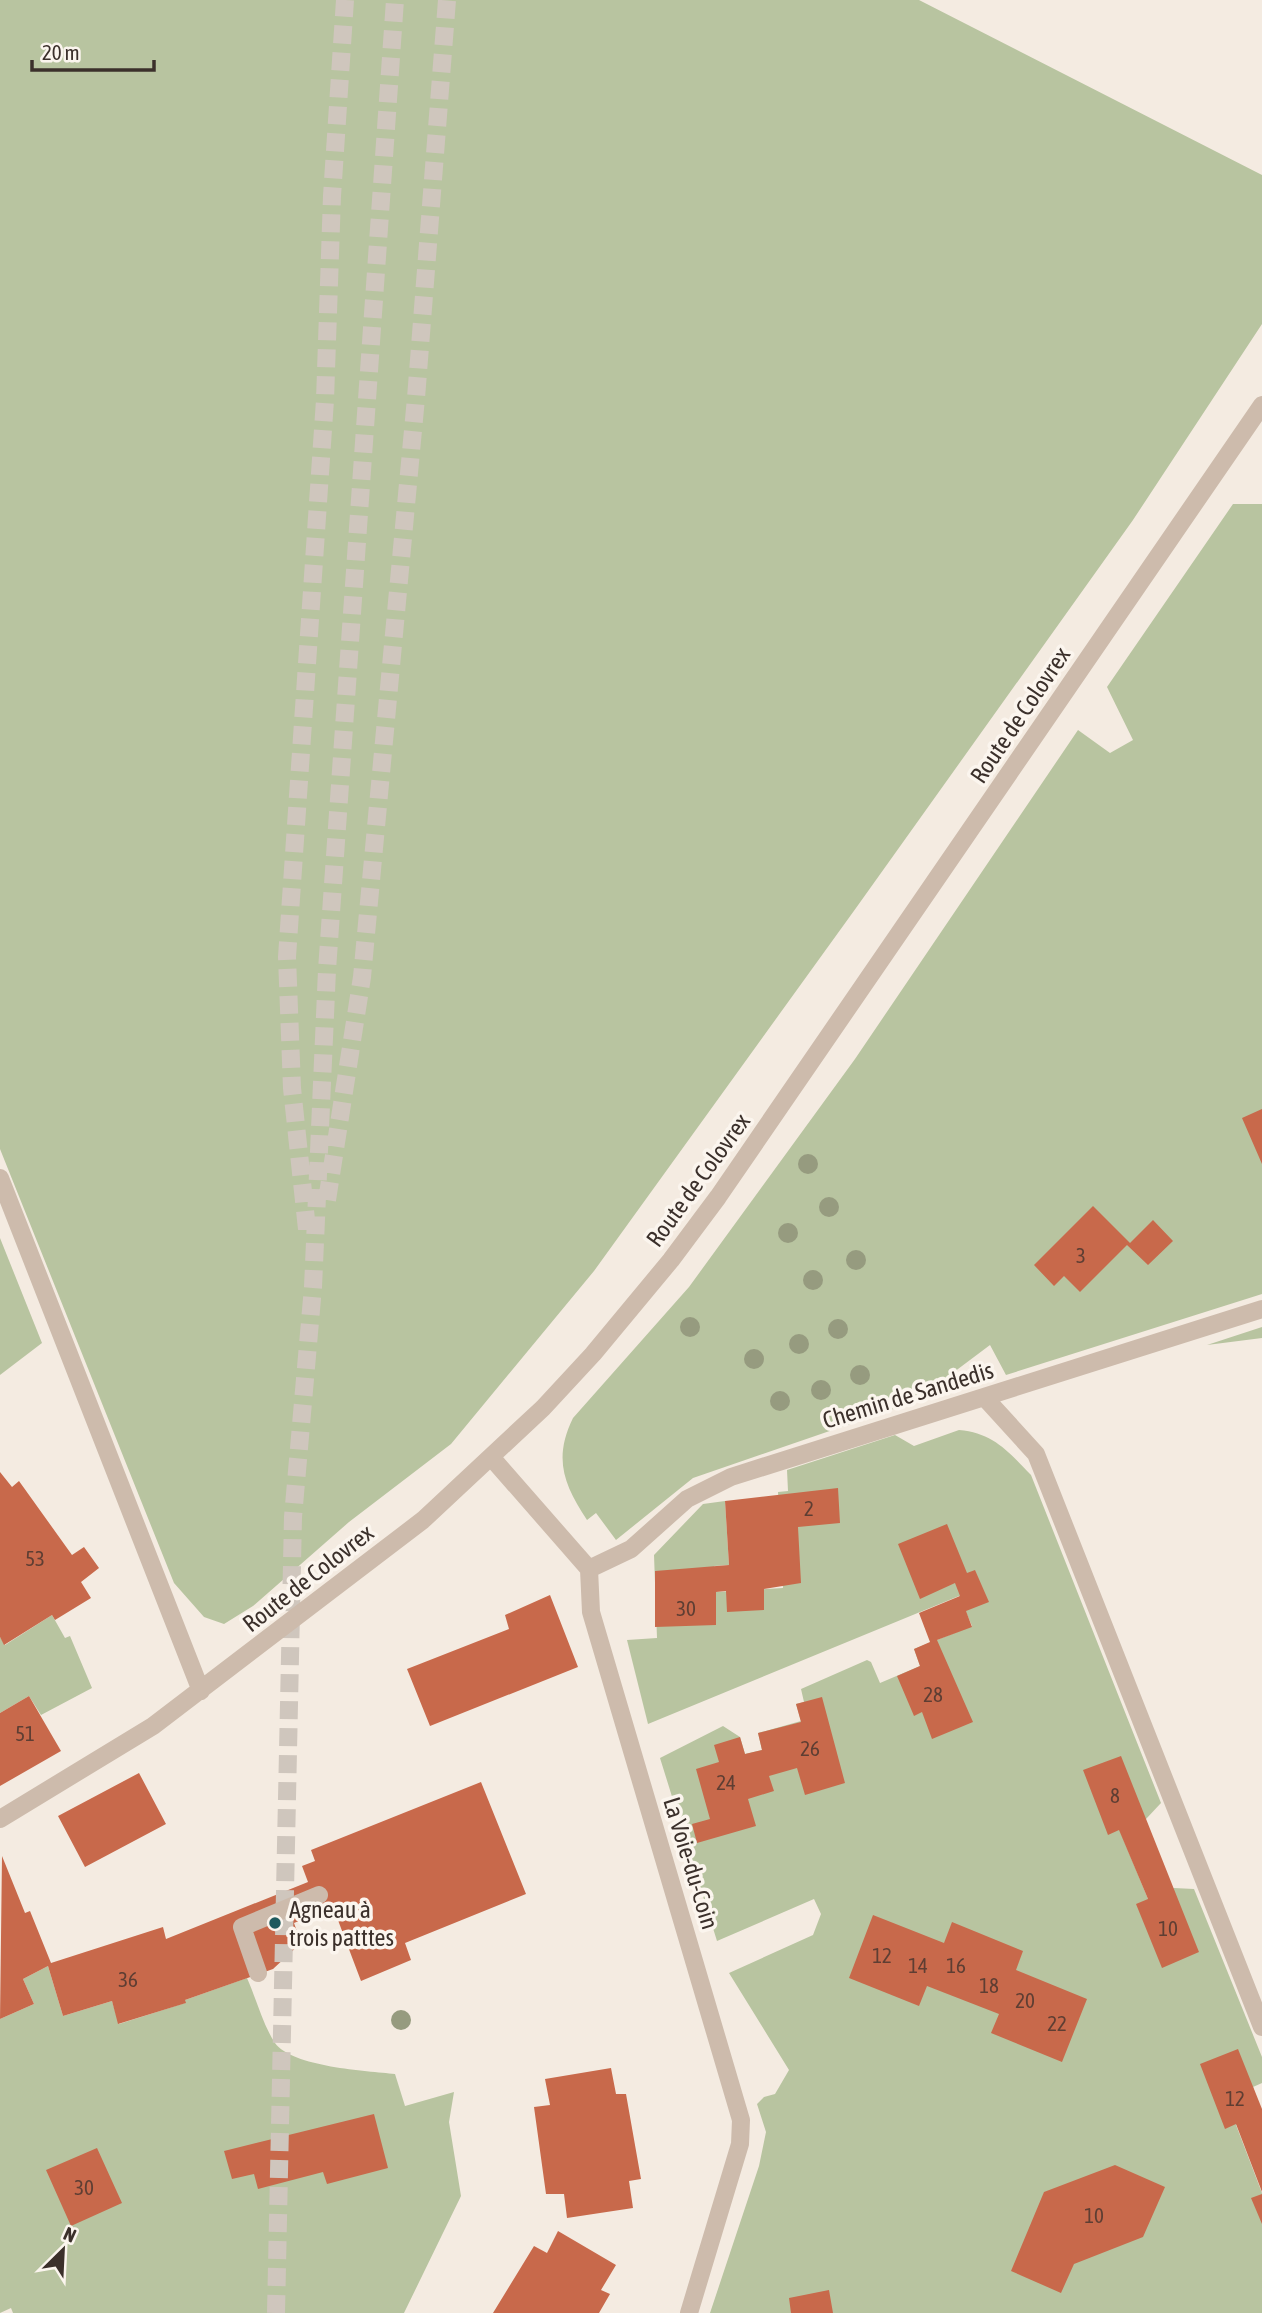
<svg xmlns="http://www.w3.org/2000/svg" width="1262" height="2313" font-family="'Asap Condensed',sans-serif">
<rect width="100%" height="100%" fill="#f4ebe1"/>
<path fill="#b8c4a0" d="M0,0H919L1262,175V324L1133,520L856,908L594,1271L451,1444L349,1522L253,1606L224,1624L204,1617L174,1583L0,1149Z
M1233,504H1262V1294L1006,1375L990,1345L914,1402L693,1478L616,1540L596,1513L587,1520C564,1485 553,1459 573,1418L689,1287L855,1059L1078,730L1110,753L1133,740L1107,687Z
M0,1238L42,1343L0,1375Z
M1262,1327V1338L1207,1345Z
M959,1430C993,1433 1008,1451 1031,1475L1161,1803L1146,1819L1120,1831L1148,1899L1174,1888L1194,1889L1262,2057V2083L1253,2087L1262,2115L1236,2125L1262,2193V2313H710L759,2166L766,2132L757,2104L764,2097L775,2094L789,2070L729,1973L813,1935L821,1914L814,1899L717,1941L660,1758L723,1726L740,1737L745,1754L762,1750L758,1733L801,1721L796,1704L804,1702L801,1689L867,1660L871,1662L880,1683L920,1666L914,1649L972,1626L959,1596L648,1724L627,1640L657,1638L654,1555L703,1504L725,1501L729,1565L714,1566L716,1592L783,1588L778,1492L788,1491L787,1470L895,1435L914,1446Z
M52,1615L65,1638L70,1636L92,1688L41,1715L29,1696L0,1713V1637L5,1645Z
M48,1966L63,2016L112,2001L119,2024L185,2003V2000L247,1978C256,1998 263,2025 275,2043C292,2067 367,2071 395,2074L405,2106L454,2092L449,2122L461,2196L404,2313H13L11,2308L0,2313V2019L34,2004L23,1979Z"/>
<path fill="#c8694b" d="M1262,1109V1164L1242,1118Z
M1093,1206L1130,1243L1153,1220L1173,1241L1148,1265L1127,1245L1080,1292L1064,1276L1054,1286L1034,1265Z
M0,1472L12,1487L19,1481L72,1555L84,1547L99,1568L81,1582L91,1598L55,1620L52,1615L4,1645L0,1637Z
M838,1488L840,1523L798,1527L801,1583L764,1589V1610L727,1612L726,1591L716,1592V1625L655,1627V1571L729,1565L725,1501Z
M947,1524L967,1573L975,1570L989,1602L966,1611L972,1627L937,1640L973,1722L932,1739L922,1712L914,1716L897,1676L920,1666L914,1649L930,1642L919,1613L960,1596L955,1583L920,1599L898,1544Z
M550,1595L578,1667L430,1726L407,1669L509,1629L505,1615Z
M29,1696L61,1751L0,1786V1713Z
M822,1697L845,1783L805,1795L797,1768L769,1776L774,1791L748,1799L756,1826L697,1843L692,1824L710,1819L696,1769L719,1762L714,1745L740,1737L745,1754L762,1750L758,1733L801,1722L796,1704Z
M1121,1756L1199,1952L1162,1968L1136,1904L1148,1899L1119,1830L1108,1835L1083,1770Z
M139,1773L166,1824L85,1867L58,1816Z
M481,1782L526,1894L405,1943L411,1960L361,1981L333,1907L294,1923L301,1943L273,1969L185,2000L186,2003L118,2024L112,2001L63,2016L48,1966L23,1979L34,2004L0,2019L2,1856L25,1913L30,1911L51,1963L163,1927L166,1939L308,1882L302,1866L315,1861L311,1850Z
M873,1915L944,1943L952,1922L1023,1951L1016,1970L1087,1999L1062,2062L991,2033L999,2014L927,1986L919,2006L849,1978Z
M1238,2049L1262,2109V2192L1236,2124L1225,2129L1200,2064Z
M611,2068L616,2094H626L641,2179L629,2181L633,2208L567,2218L564,2194H546L534,2107L550,2105L545,2079Z
M374,2114L388,2168L327,2184L323,2172L258,2189L254,2174L232,2179L224,2151Z
M97,2148L122,2203L71,2226L46,2170Z
M1115,2165L1165,2187L1143,2237L1074,2264L1061,2293L1011,2271L1044,2192Z
M1262,2194V2224L1251,2198Z
M558,2231L616,2265L601,2290L610,2294L599,2313H493L534,2246L547,2253Z
M829,2290L833,2313H791L789,2298Z"/>
<g fill="none" stroke-linecap="round" stroke-linejoin="round">
<path stroke="#cfc6bd" stroke-width="18" stroke-dasharray="18 9" stroke-linecap="butt" d="M327,1200L362,977L416,398L447,0
M307,1229L292,1088L287,957L325,400L332,196L345,0
M276,2313L293,1517L313,1287L327,970L395,0"/>
<path stroke="#cdbbac" stroke-width="18" d="M0,1178L201,1691
M985,1398L1036,1454L1262,2027
M491,1457L589,1569L591,1612L741,2120L740,2144L689,2313
M589,1569L631,1549L687,1499L731,1477L1262,1309
M0,1819L153,1726L423,1520L543,1408L593,1354L671,1260L718,1197L1262,405"/>
<path stroke="#cdbbac" stroke-width="18" d="M258,1973L242,1927L319,1895"/>
</g>
<g fill="#969b7f">
<circle cx="808" cy="1164" r="10"/>
<circle cx="829" cy="1207" r="10"/>
<circle cx="788" cy="1233" r="10"/>
<circle cx="856" cy="1260" r="10"/>
<circle cx="813" cy="1280" r="10"/>
<circle cx="690" cy="1327" r="10"/>
<circle cx="838" cy="1329" r="10"/>
<circle cx="799" cy="1344" r="10"/>
<circle cx="754" cy="1359" r="10"/>
<circle cx="860" cy="1375" r="10"/>
<circle cx="821" cy="1390" r="10"/>
<circle cx="780" cy="1401" r="10"/>
<circle cx="401" cy="2020" r="10"/>
</g>
<circle fill="#1f5a5e" stroke="#fbf5ee" stroke-width="2.5" cx="275" cy="1923" r="7"/>
<g text-anchor="middle" dominant-baseline="central" stroke-width="7" stroke-linejoin="round" paint-order="stroke">
<g font-size="21" fill="#5e3e33">
<text x="1081" y="1255">3</text>
<text x="809" y="1508">2</text>
<text x="35" y="1558">53</text>
<text x="686" y="1608">30</text>
<text x="933" y="1694">28</text>
<text x="25" y="1733">51</text>
<text x="810" y="1748">26</text>
<text x="726" y="1782">24</text>
<text x="1115" y="1795">8</text>
<text x="1168" y="1928">10</text>
<text x="882" y="1955">12</text>
<text x="918" y="1965">14</text>
<text x="956" y="1965">16</text>
<text x="128" y="1979">36</text>
<text x="989" y="1985">18</text>
<text x="1025" y="2000">20</text>
<text x="1057" y="2023">22</text>
<text x="1235" y="2098">12</text>
<text x="84" y="2187">30</text>
<text x="1094" y="2215">10</text>
</g>
<g font-size="24" fill="#3b302b" stroke="#fbf5ee">
<text transform="translate(1020 715) rotate(-56)">Route de Colovrex</text>
<text transform="translate(698 1180) rotate(-54)">Route de Colovrex</text>
<text transform="translate(908 1395) rotate(-17)">Chemin de Sandedis</text>
<text transform="translate(308 1578) rotate(-38)">Route de Colovrex</text>
<text transform="translate(691 1863) rotate(73)">La Voie-du-Coin</text>
</g>
<g font-size="24" fill="#3b302b" stroke="#fbf5ee" text-anchor="start">
<text x="289" y="1909">Agneau à<tspan x="289" dy="28">trois patttes</tspan></text>
</g>
</g>
<g transform="translate(63 2250) rotate(24)" stroke="#fbf5ee" stroke-width="5" paint-order="stroke">
<path d="M0-5L12 26L0 18L-12 26Z" fill="#3b302b"/>
<text y="-10" font-size="19" font-weight="bold" text-anchor="middle" fill="#3b302b">N</text>
</g>
<path d="M32 60v10h122v-10" fill="none" stroke="#3b302b" stroke-width="3.5"/>
<text x="42" y="60" font-size="21" fill="#3b302b" stroke="#fbf5ee" stroke-width="5" paint-order="stroke">20 m</text>
</svg>
